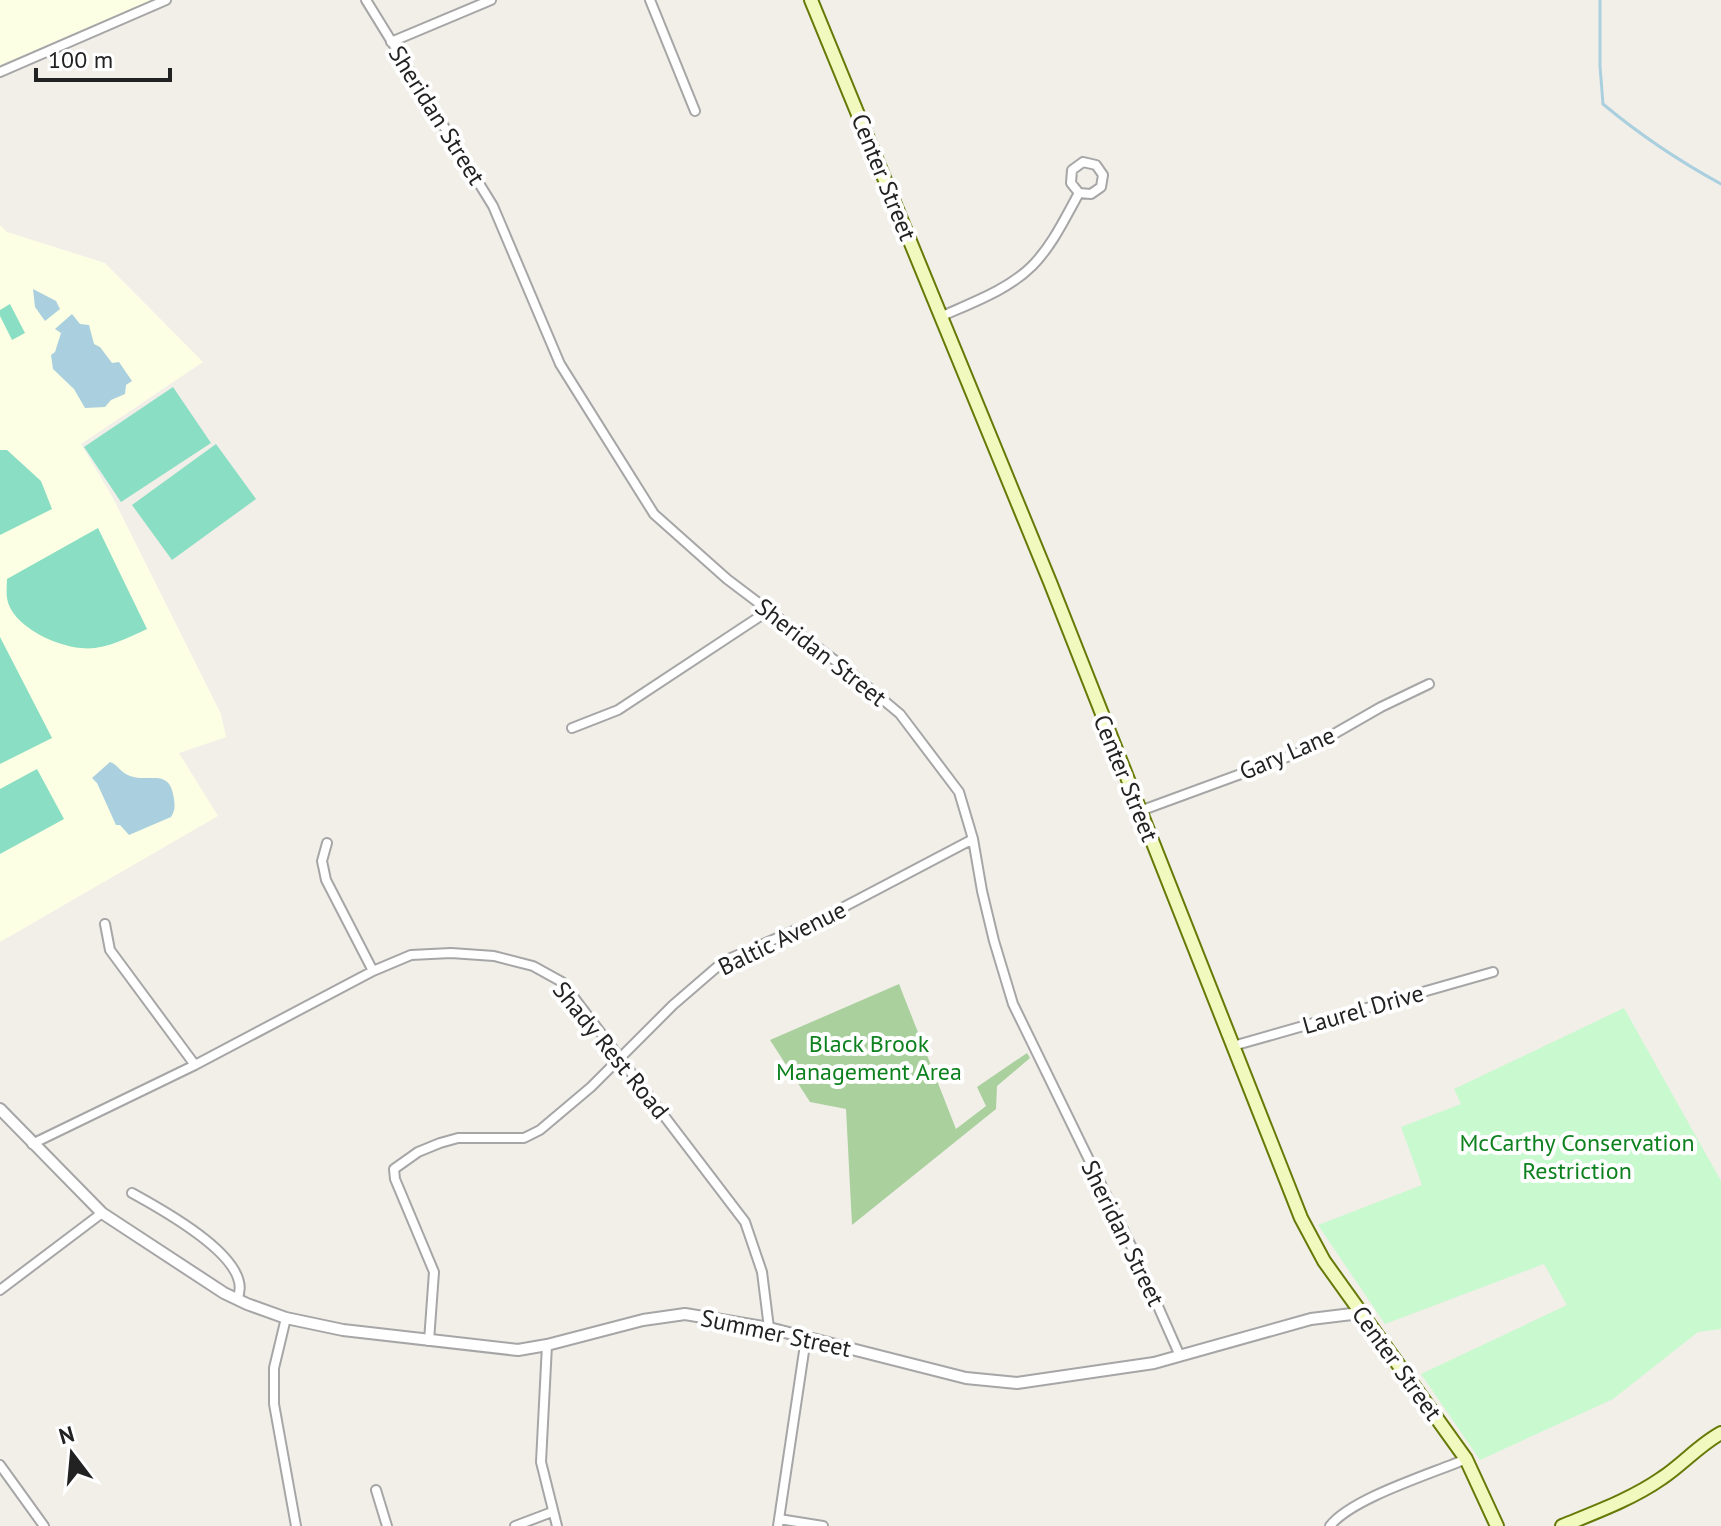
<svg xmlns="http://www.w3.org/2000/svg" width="1721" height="1526" font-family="'PT Sans',sans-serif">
<rect width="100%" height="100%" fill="#f2efe9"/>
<path fill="#fdffe5" d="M0,0H152L0,65Z
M0,225L7,232L105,263L203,362L81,444L113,498L221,714L226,737L179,753L218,816L0,942Z"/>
<path fill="#aad09e" d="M899,984L956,1129L986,1106L977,1087L1027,1053L1030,1058L997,1086L996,1109L852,1225L846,1109L810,1102L770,1040Z"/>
<path fill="#c8f9cf" d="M1624,1008L1721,1181V1329L1698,1332L1613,1399L1480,1460L1421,1374L1567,1305L1544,1264L1385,1324L1318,1225L1422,1185L1401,1127L1461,1104L1454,1089Z"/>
<path fill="#89dec3" d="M10,304L25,333L12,340L0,316V310Z
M173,387L211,443L121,502L84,447Z
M216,444L256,499L172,560L132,505Z
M0,450H7L41,481L52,509L0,535Z
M98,528L147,629C127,638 103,651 81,648C56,646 11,626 7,598C6,592 7,585 7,579Z
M0,637L52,738L0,764Z
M37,769L64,819L0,854V789Z"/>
<path fill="#aacfde" d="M33,289L56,301L60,309L45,321L35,307Z
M72,314L80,324L89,325L94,344L100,347L112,363L119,362L132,381L126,385L125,394L111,400L105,407L85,408L74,389L53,369L51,355L55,352L61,333L55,329Z
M110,762C119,765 119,772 130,776C150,783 170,767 174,799C175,807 175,810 171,817L129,835L120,825H116L97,783L92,778Z"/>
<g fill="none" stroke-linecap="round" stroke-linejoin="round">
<path stroke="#aacfde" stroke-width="3" d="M1600,0V66L1603,104C1640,135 1679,161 1721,184"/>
<defs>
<path id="minor" d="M366,0L493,206L560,364L654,514L727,579L845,668L900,714L959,792L973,839L982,891L994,941L1013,1004L1134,1252L1180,1356
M650,0L695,111
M391,42L491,0
M0,72L166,0
M940,317C971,303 1008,290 1032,266C1052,246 1065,218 1079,193L1071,183L1072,170L1083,162L1096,165L1103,175L1101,187L1091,194L1079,193
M572,728L618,710L768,611
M1140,811L1306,750L1381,707L1429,684
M327,843L322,861L326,880L373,971
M105,924L110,950L195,1065
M1233,1046L1493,972
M32,1144L195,1065L373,971L411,955L451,953L494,956L533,966L562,982L745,1222L762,1272L769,1328
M132,1193C159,1208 257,1260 237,1299
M0,1290L102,1213
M286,1318L274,1368V1404L296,1526
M429,1341L434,1272L395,1179L394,1169L418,1152L440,1143L458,1138H524L540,1130L591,1087L673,1005L724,961L821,919L973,839
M547,1345L541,1462L557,1526
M0,1465L44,1526
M376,1490L387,1526
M779,1519L823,1526
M515,1526L552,1512
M778,1526L806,1338
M1330,1526C1352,1498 1431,1474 1466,1459"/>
<path id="tertiary" d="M0,1109L102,1213L224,1293L247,1304L286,1318L343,1330L518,1350L547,1345L643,1320L685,1314L769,1328L966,1378L1017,1383L1154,1363L1311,1319L1360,1313"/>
<path id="secondary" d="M811,0L1050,582L1301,1218L1324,1261L1466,1459L1497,1526
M1562,1526C1596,1512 1632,1499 1662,1478C1683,1464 1699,1445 1721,1433"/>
</defs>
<use href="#minor" stroke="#a6a6a6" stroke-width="12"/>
<use href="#tertiary" stroke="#a6a6a6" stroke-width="14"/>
<use href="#secondary" stroke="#667a07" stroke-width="16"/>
<use href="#minor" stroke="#fff" stroke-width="8"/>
<use href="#tertiary" stroke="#fff" stroke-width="10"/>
<use href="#secondary" stroke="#f2f9bf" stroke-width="12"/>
</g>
<g text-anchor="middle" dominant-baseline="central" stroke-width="8" stroke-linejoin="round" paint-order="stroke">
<g font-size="24" fill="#222" stroke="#fff">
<text transform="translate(437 115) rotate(58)">Sheridan Street</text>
<text transform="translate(884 177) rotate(68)">Center Street</text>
<text transform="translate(821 652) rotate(38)">Sheridan Street</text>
<text transform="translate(1287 753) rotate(-23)">Gary Lane</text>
<text transform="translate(1126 778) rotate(68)">Center Street</text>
<text transform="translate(782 938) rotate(-26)">Baltic Avenue</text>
<text transform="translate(1363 1009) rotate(-16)">Laurel Drive</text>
<text transform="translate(611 1050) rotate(51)">Shady Rest Road</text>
<text transform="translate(1123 1233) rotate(64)">Sheridan Street</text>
<text transform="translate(776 1333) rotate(12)">Summer Street</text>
<text transform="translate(1397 1363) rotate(54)">Center Street</text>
</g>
<g font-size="24" fill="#0e811f" stroke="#fff">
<text x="869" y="1043">Black Brook<tspan x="869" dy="28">Management Area</tspan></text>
<text x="1577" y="1142">McCarthy Conservation<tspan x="1577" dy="28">Restriction</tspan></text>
</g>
</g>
<g transform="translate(72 1454) rotate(344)" stroke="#ffffff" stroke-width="6" paint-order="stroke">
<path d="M0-6L14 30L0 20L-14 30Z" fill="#222222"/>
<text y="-12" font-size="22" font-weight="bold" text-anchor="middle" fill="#222222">N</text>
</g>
<path d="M36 68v12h134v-12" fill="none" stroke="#222222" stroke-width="4"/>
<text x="48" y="68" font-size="24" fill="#222222" stroke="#ffffff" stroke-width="6" paint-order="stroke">100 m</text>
</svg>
